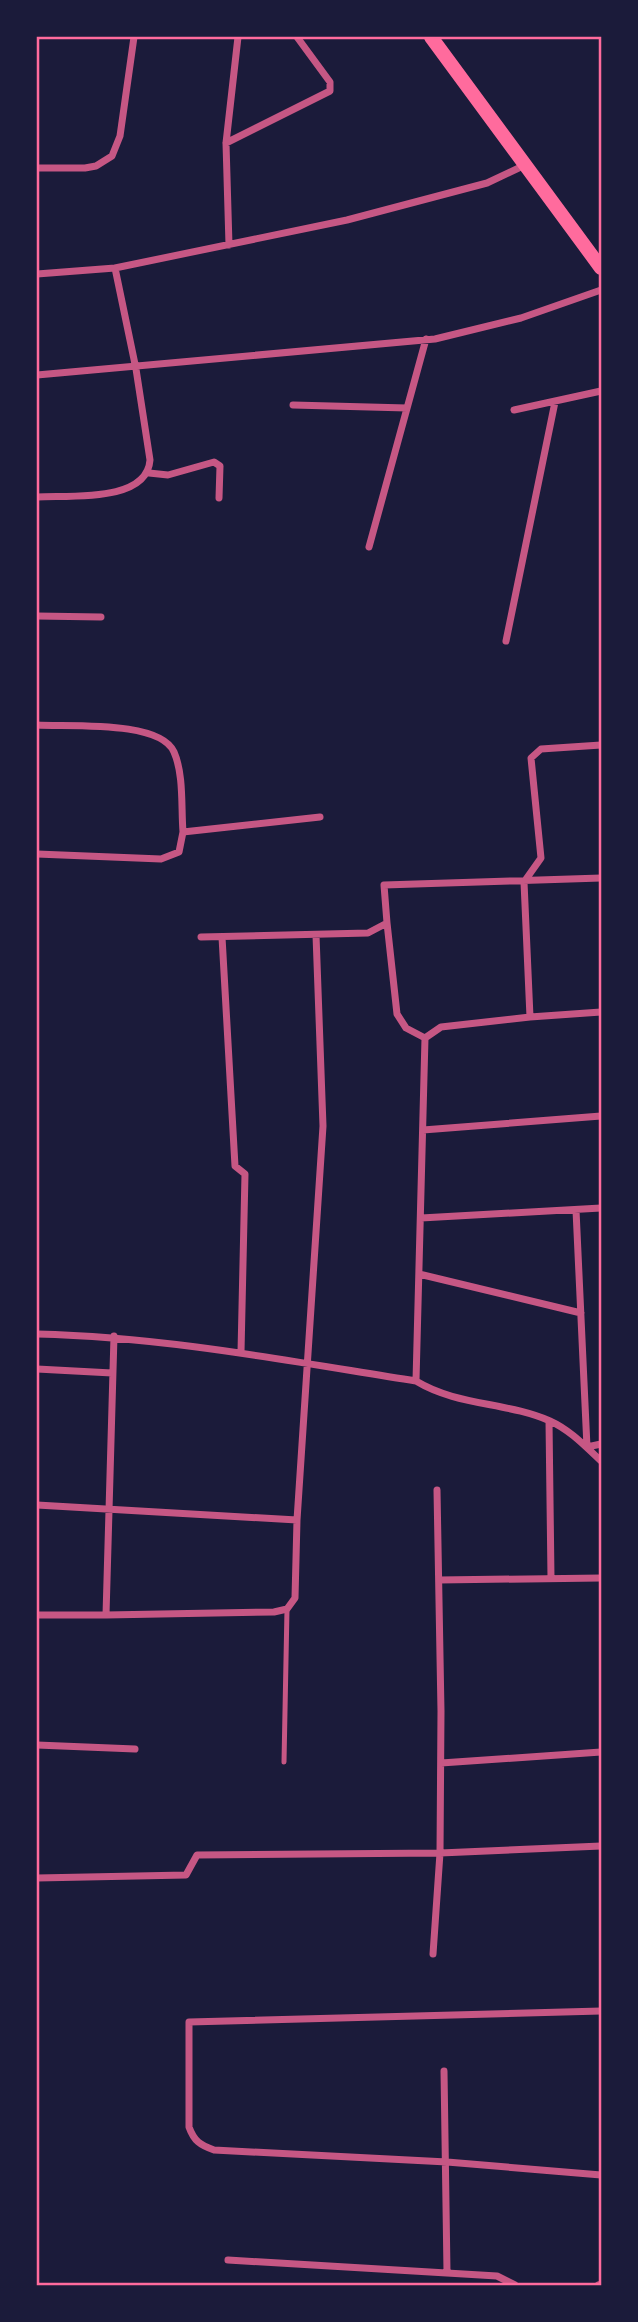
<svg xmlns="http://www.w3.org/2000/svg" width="638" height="2322" font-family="Inter,sans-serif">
<rect width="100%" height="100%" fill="#1b1b3a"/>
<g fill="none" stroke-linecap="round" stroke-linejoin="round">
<path stroke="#c65784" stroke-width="5" d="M284,1762L287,1609"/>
<path stroke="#c65784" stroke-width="7" d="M226,143L330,91V82L297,37
M37,168H85L96,166L112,156L120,136L134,37
M229,245L226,143L238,37
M37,274L115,268
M37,375L435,339L521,318L601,290
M293,405L407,408
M514,410L601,391
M149,473L168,475L214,462L220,466L219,498
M37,497C69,495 147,503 150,460L136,369L115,268L347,220L487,183L525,165
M369,547L426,339
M37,616L101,617
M506,641L555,402
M37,725C69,727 160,720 174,752C184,775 181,807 183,832L320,817
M601,745L541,749L531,758L541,858L524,882L530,1017L601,1012
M37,854L161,859L179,852L183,832
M387,923L397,1014L406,1028L425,1038L416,1381
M201,937L368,933L387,923L384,885L601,878
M222,937L235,1166L245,1174L241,1352
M425,1038L441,1027L530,1017
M423,1130L601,1116
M576,1210L587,1447L601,1444
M421,1218L601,1208
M419,1274L581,1313
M37,1334C165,1337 289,1361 416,1381C457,1406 507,1402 550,1421C570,1430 585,1446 601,1461
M37,1369L112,1373
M549,1421L551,1578
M37,1505L297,1520L323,1126L316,935
M439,1580L601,1578
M37,1615H106L114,1336
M106,1615L274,1612L287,1609L295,1598L297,1520
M37,1745L135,1749
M441,1763L601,1752
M37,1878L186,1875L197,1855L440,1853L441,1711L437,1490
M433,1954L440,1853L601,1846
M601,2011L189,2022V2127C194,2141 200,2145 214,2150L447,2162L601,2175
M444,2071L447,2272
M228,2260L497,2276L515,2285
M598,2285L601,2284"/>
<path stroke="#ff6b9d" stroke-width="14" d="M431,37L601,268"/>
</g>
<rect width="638" height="2322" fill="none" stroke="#1b1b3a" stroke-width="77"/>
<rect x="38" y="38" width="562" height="2246" fill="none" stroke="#ff6b9d" stroke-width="2.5"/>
</svg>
